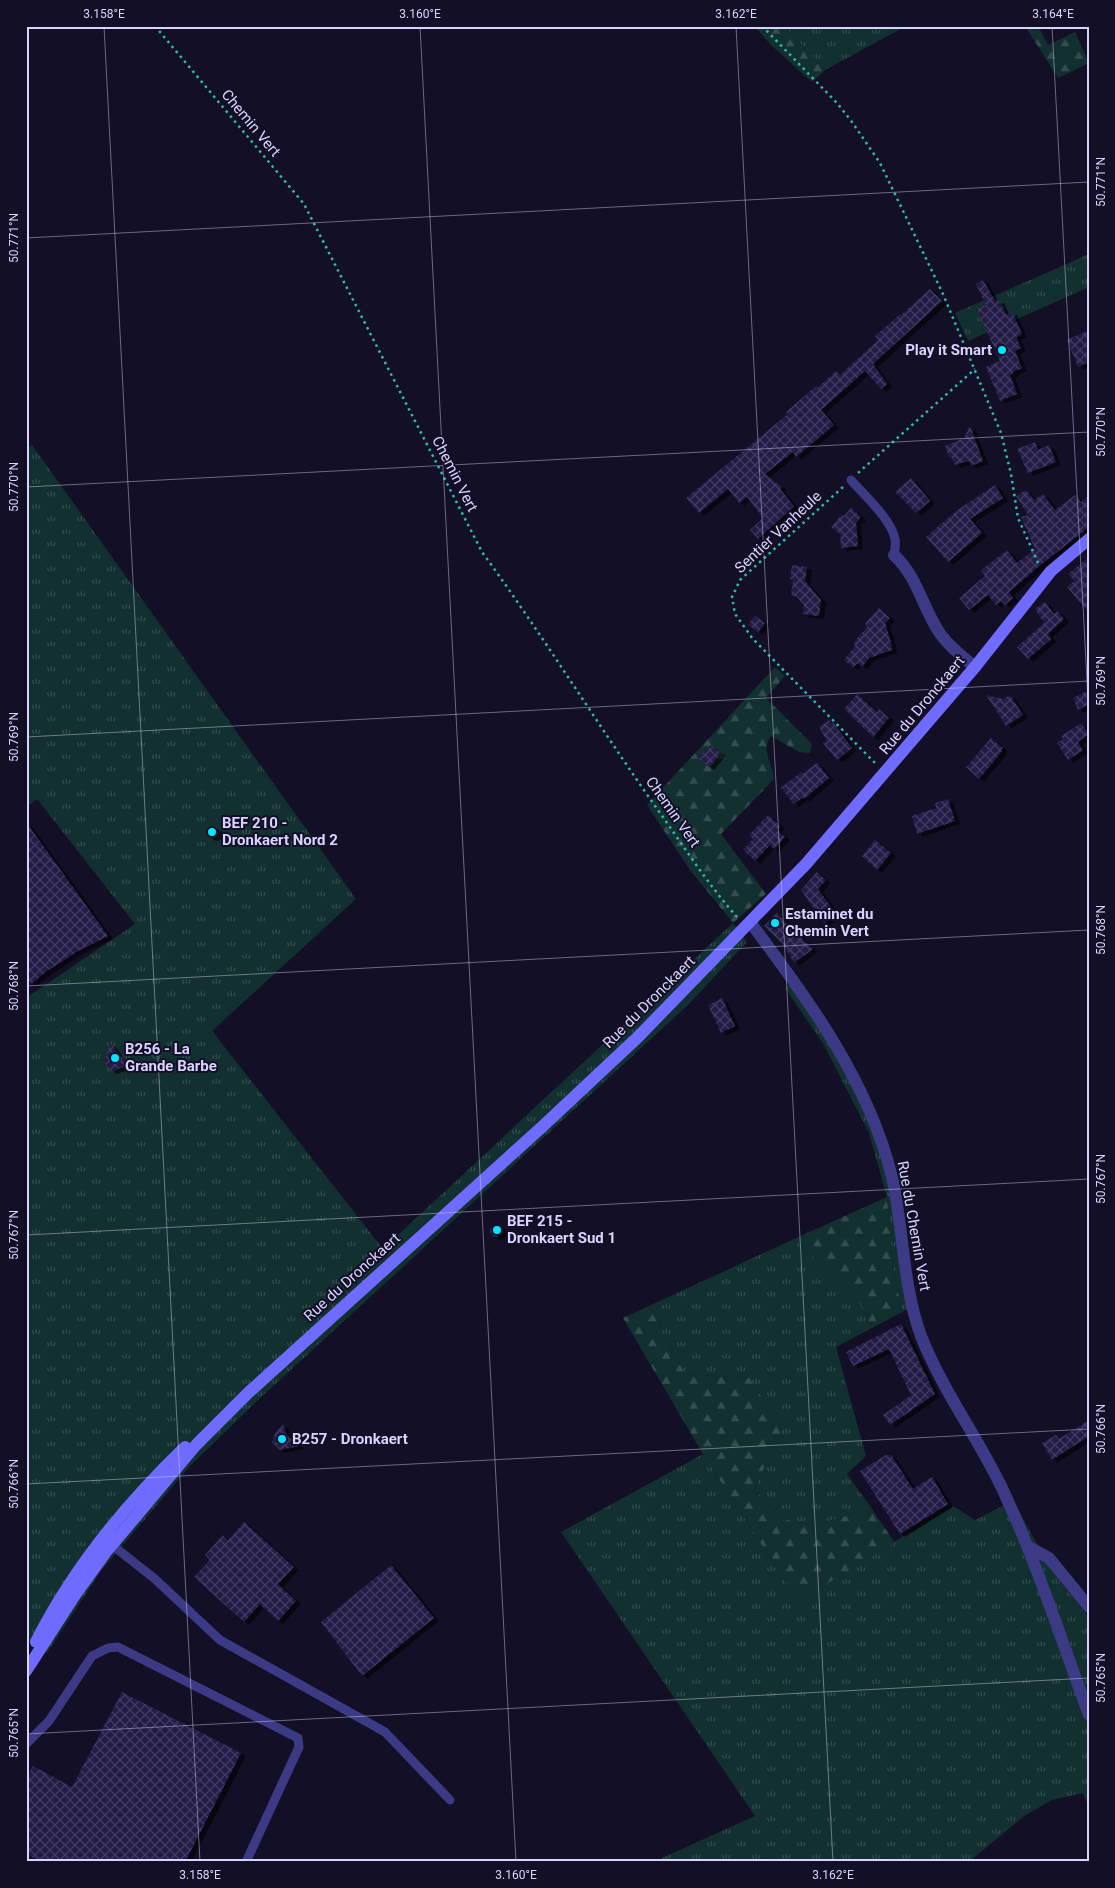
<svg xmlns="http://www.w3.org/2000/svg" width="1115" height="1888" font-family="Roboto,sans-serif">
<defs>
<pattern id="grass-tufts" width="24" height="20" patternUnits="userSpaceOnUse" patternTransform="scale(1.25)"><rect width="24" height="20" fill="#12302f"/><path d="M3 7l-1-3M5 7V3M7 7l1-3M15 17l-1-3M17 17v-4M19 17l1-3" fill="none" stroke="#344d4e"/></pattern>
<pattern id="forest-firs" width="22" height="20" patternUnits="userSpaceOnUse" patternTransform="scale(1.25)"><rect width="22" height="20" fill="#12302f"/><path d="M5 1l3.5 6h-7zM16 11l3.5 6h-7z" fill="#344d4e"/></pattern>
<pattern id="building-cross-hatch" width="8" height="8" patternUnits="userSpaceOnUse" patternTransform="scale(1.25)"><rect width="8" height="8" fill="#241b47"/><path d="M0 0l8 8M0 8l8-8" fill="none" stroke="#433b63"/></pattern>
<filter id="shadow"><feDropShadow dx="5" dy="3" stdDeviation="0" flood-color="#0009"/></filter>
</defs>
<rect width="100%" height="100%" fill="#130f26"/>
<path fill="url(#grass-tufts)" d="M784,26H906L825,70Z
M1089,254V287L968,341L955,313Z
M32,445L356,899L212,1031L383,1249L733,923L747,942L689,1004L257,1401L189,1467L101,1571L47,1653L26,1639V998L135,924L37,799L26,807V449Z
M796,979L844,1051L864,1085L879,1120L916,1304L902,1312L893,1267L887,1197L869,1133L824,1045L785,988Z
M794,1239L856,1297L872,1328L836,1347L866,1456L847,1474L872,1509L814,1525L782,1519L754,1489L782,1430L750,1378L685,1374L649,1306Z
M703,1454L798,1601L953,1506L975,1520L1013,1501L1054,1574L1089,1617V1809L1083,1793L1052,1800L1024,1816L969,1862H653L755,1816L561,1532Z"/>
<path fill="url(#forest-firs)" d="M754,26H784L825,70L812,82L772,46Z
M1025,26H1038L1048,45L1075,32L1089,63L1058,78Z
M775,667L785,676L766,698L812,744L810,753L799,752L771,736C760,750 773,764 774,779L721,834L766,894L733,923L690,870L647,805Z
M887,1197L893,1267L902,1312L872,1328L856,1297L794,1239Z
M649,1306L685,1374L750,1378L782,1430L754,1489L782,1519L814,1525L872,1509L895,1543L798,1601L703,1454L623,1318Z"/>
<path fill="url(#building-cross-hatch)" filter="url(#shadow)" d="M983,280L995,301L999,300L1006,315L1012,312L1022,334L1016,337L1021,348L1015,351L1022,368L1013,372V374L1010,375L1017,394L1000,401L986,367L1000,361L977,309L986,305L976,284Z
M930,289L942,301L873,364L887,384L881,389L865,371L821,410L834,425L796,457L793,452L765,474L782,487L780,489L794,506L758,539L750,530L763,518L747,497L739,503L728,489L699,513L686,498L788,414L786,412L816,386L817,388L836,371L840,375L878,340L875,336L900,314L901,315Z
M1089,330V362L1078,367L1067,340Z
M970,426L983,461L971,466L969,461L955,465L951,457H949L945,446L964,438Z
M1035,442L1038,450L1049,445L1056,462L1028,473L1017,449Z
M911,478L930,501L916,513L895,492Z
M995,485L1003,498L970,519L982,533L948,562L926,537L956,511Z
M1026,490L1034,500L1043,494L1055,510L1075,495L1081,502L1089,495V527L1038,567L1009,592L1013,598L1005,605L1001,601L996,605L988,595L969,610L959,598L985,576L981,570L1007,550L1017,563L1035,549L1021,517L1028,515L1016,496Z
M851,508L861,517L856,523L858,546L841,548L840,534L831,527L842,514L844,516Z
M1089,557V613L1067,587L1074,581L1068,574Z
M792,565L807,567L805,581L821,600L819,616L803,614L804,605L796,596H791L793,580L790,579Z
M1045,602L1054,614L1057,611L1064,619L1048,634L1051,639L1028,659L1017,647L1044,623L1035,609Z
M879,608L890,618L885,623L892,646L891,647L892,650L869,658L862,667L858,663L853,667L844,660L855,646L854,642L867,627L865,623Z
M755,616L765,623L758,632L748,625Z
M1089,690V704L1078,710L1073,698Z
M857,694L877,712L879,709L889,718L873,737L844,709Z
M986,695L1003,699L1010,695L1023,715L1006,726Z
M829,720L832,724L833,722L852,748L837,760L823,743L827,741L819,727Z
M1081,723L1089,734L1078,742L1083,750L1068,760L1057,743L1063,739L1061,736Z
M991,738L1003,748L1001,750L1002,751L979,779L966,767Z
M711,745L721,753L709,767L698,758Z
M817,763L829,778L804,799L803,797L794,804L781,788L801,772L802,774Z
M948,799L955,821L917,834L912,816L936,808L935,803Z
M768,815L780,826L777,830L785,837L774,849L770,845L755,861L743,850L753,839L749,835Z
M26,822L108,936L78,951L47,971L31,984L26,977Z
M206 832a6 6 0 1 1 12 0a6 6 0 1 1-12 0Z
M875,840L891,853L877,870L862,856Z
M817,872L826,880L818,889L836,914L824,923L801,890Z
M777,913L791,928L795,925L802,932L799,936L813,949L794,963L782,943L764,926Z
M722,998L735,1026L721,1033L708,1005Z
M110,1043L121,1057L131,1061L121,1068L111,1071L104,1062Z
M490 1231a6 6 0 1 1 12 0a6 6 0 1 1-12 0Z
M901,1324L935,1394L890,1425L883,1415L911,1395L889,1349L853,1366L846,1352Z
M1089,1420V1436L1052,1460L1042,1443L1056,1435L1059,1439Z
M283,1424L286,1434L299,1446L280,1450L272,1442L275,1433Z
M886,1455H891L913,1489L932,1477L948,1504L900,1534L860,1471Z
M244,1522L294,1567L278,1584L296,1601L278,1621L260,1604L244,1622L194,1577L210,1560L205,1555L223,1535L228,1540Z
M391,1565L434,1618L362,1676L321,1622Z
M122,1692L241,1753L185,1862H42L26,1854V1779L33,1766L72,1787Z"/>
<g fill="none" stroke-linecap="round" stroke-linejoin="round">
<path stroke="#2fb8b0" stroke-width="2.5" stroke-dasharray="2.5 4" stroke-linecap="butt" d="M155,26L304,204L482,552C544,637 599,727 660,813C684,847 710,887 737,917
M762,26L837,103L852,122L880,163L943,294L1001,433L1011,474L1018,518L1039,565
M858,473L975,369
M843,487L740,580L732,597L735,614L753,639L875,763"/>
<path stroke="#3d3a85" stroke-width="9" d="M851,480C864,495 891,519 895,539C896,544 895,550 894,555
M112,1545L155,1579L220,1640L385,1732L450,1800
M26,1744L49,1721L92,1656L108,1648L118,1647L298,1738L299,1747L246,1862"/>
<path stroke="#3d3a85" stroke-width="12" d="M894,555C917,576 922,606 939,632C948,646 962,656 975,667
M750,922C808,999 869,1082 892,1177C904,1230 902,1284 921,1336C942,1389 976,1435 1001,1486C1036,1560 1061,1639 1089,1715
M1027,1546L1049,1558L1089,1607"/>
<path stroke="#6f6bff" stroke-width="12" d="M36,1642C73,1568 126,1504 185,1447
M26,1671L75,1595L106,1552L196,1445L248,1393L543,1126L638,1037L806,864L975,667L1051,571L1089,539"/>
</g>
<path fill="none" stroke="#d9d4ff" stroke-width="1" stroke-opacity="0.45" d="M104,26L200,1862M420,26L516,1862M736,26L833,1862M1052,26L1089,718M26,238L1089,182M26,487L1089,432M26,737L1089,681M26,986L1089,930M26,1235L1089,1179M26,1484L1089,1429M26,1734L1089,1678"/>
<g fill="#00e5ff" stroke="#130f26" stroke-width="2">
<circle cx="1002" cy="350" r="5"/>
<circle cx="212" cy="832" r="5"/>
<circle cx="775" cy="923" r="5"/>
<circle cx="115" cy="1058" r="5"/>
<circle cx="497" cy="1230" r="5"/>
<circle cx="282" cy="1439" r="5"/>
</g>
<g text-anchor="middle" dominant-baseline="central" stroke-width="4" stroke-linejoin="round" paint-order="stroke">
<g font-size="15" fill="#d9d4ff" stroke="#130f26">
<text transform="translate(251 123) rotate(50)">Chemin Vert</text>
<text transform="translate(455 474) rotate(63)">Chemin Vert</text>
<text transform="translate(778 532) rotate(-43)">Sentier Vanheule</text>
<text transform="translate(922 705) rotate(-50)">Rue du Dronckaert</text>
<text transform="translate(673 812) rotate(55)">Chemin Vert</text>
<text transform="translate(649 1002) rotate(-45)">Rue du Dronckaert</text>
<text transform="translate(914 1226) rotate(80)">Rue du Chemin Vert</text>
<text transform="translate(352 1277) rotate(-42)">Rue du Dronckaert</text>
</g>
<g font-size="15" font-weight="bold" fill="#d9d4ff" stroke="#130f26" text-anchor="start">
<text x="992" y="350" text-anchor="end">Play it Smart</text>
<text x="222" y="823">BEF 210 -<tspan x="222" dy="17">Dronkaert Nord 2</tspan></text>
<text x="785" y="914">Estaminet du<tspan x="785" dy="17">Chemin Vert</tspan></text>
<text x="125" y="1049">B256 - La<tspan x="125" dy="17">Grande Barbe</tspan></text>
<text x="507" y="1221">BEF 215 -<tspan x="507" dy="17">Dronkaert Sud 1</tspan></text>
<text x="292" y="1439">B257 - Dronkaert</text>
</g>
</g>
<rect width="1115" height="1888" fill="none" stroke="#130f26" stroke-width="55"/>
<rect x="28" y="28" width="1060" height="1832" fill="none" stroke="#d9d4ff" stroke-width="2"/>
<g font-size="12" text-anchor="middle" fill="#d9d4ff">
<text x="104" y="18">3.158°E</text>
<text x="420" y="18">3.160°E</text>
<text x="736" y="18">3.162°E</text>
<text x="1053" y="18">3.164°E</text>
<text transform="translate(1101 182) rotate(-90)" y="4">50.771°N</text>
<text transform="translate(14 238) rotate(-90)" y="4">50.771°N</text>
<text transform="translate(1101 432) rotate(-90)" y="4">50.770°N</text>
<text transform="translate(14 487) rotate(-90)" y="4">50.770°N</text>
<text transform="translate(1101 681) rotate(-90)" y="4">50.769°N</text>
<text transform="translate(14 737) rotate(-90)" y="4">50.769°N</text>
<text transform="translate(1101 930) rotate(-90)" y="4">50.768°N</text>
<text transform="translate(14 986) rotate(-90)" y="4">50.768°N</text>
<text transform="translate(1101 1179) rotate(-90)" y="4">50.767°N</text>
<text transform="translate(14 1235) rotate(-90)" y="4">50.767°N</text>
<text transform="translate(1101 1429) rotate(-90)" y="4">50.766°N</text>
<text transform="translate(14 1484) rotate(-90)" y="4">50.766°N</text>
<text transform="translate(1101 1678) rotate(-90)" y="4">50.765°N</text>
<text transform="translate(14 1733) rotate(-90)" y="4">50.765°N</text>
<text x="200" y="1879">3.158°E</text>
<text x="516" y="1879">3.160°E</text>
<text x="833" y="1879">3.162°E</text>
</g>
</svg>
